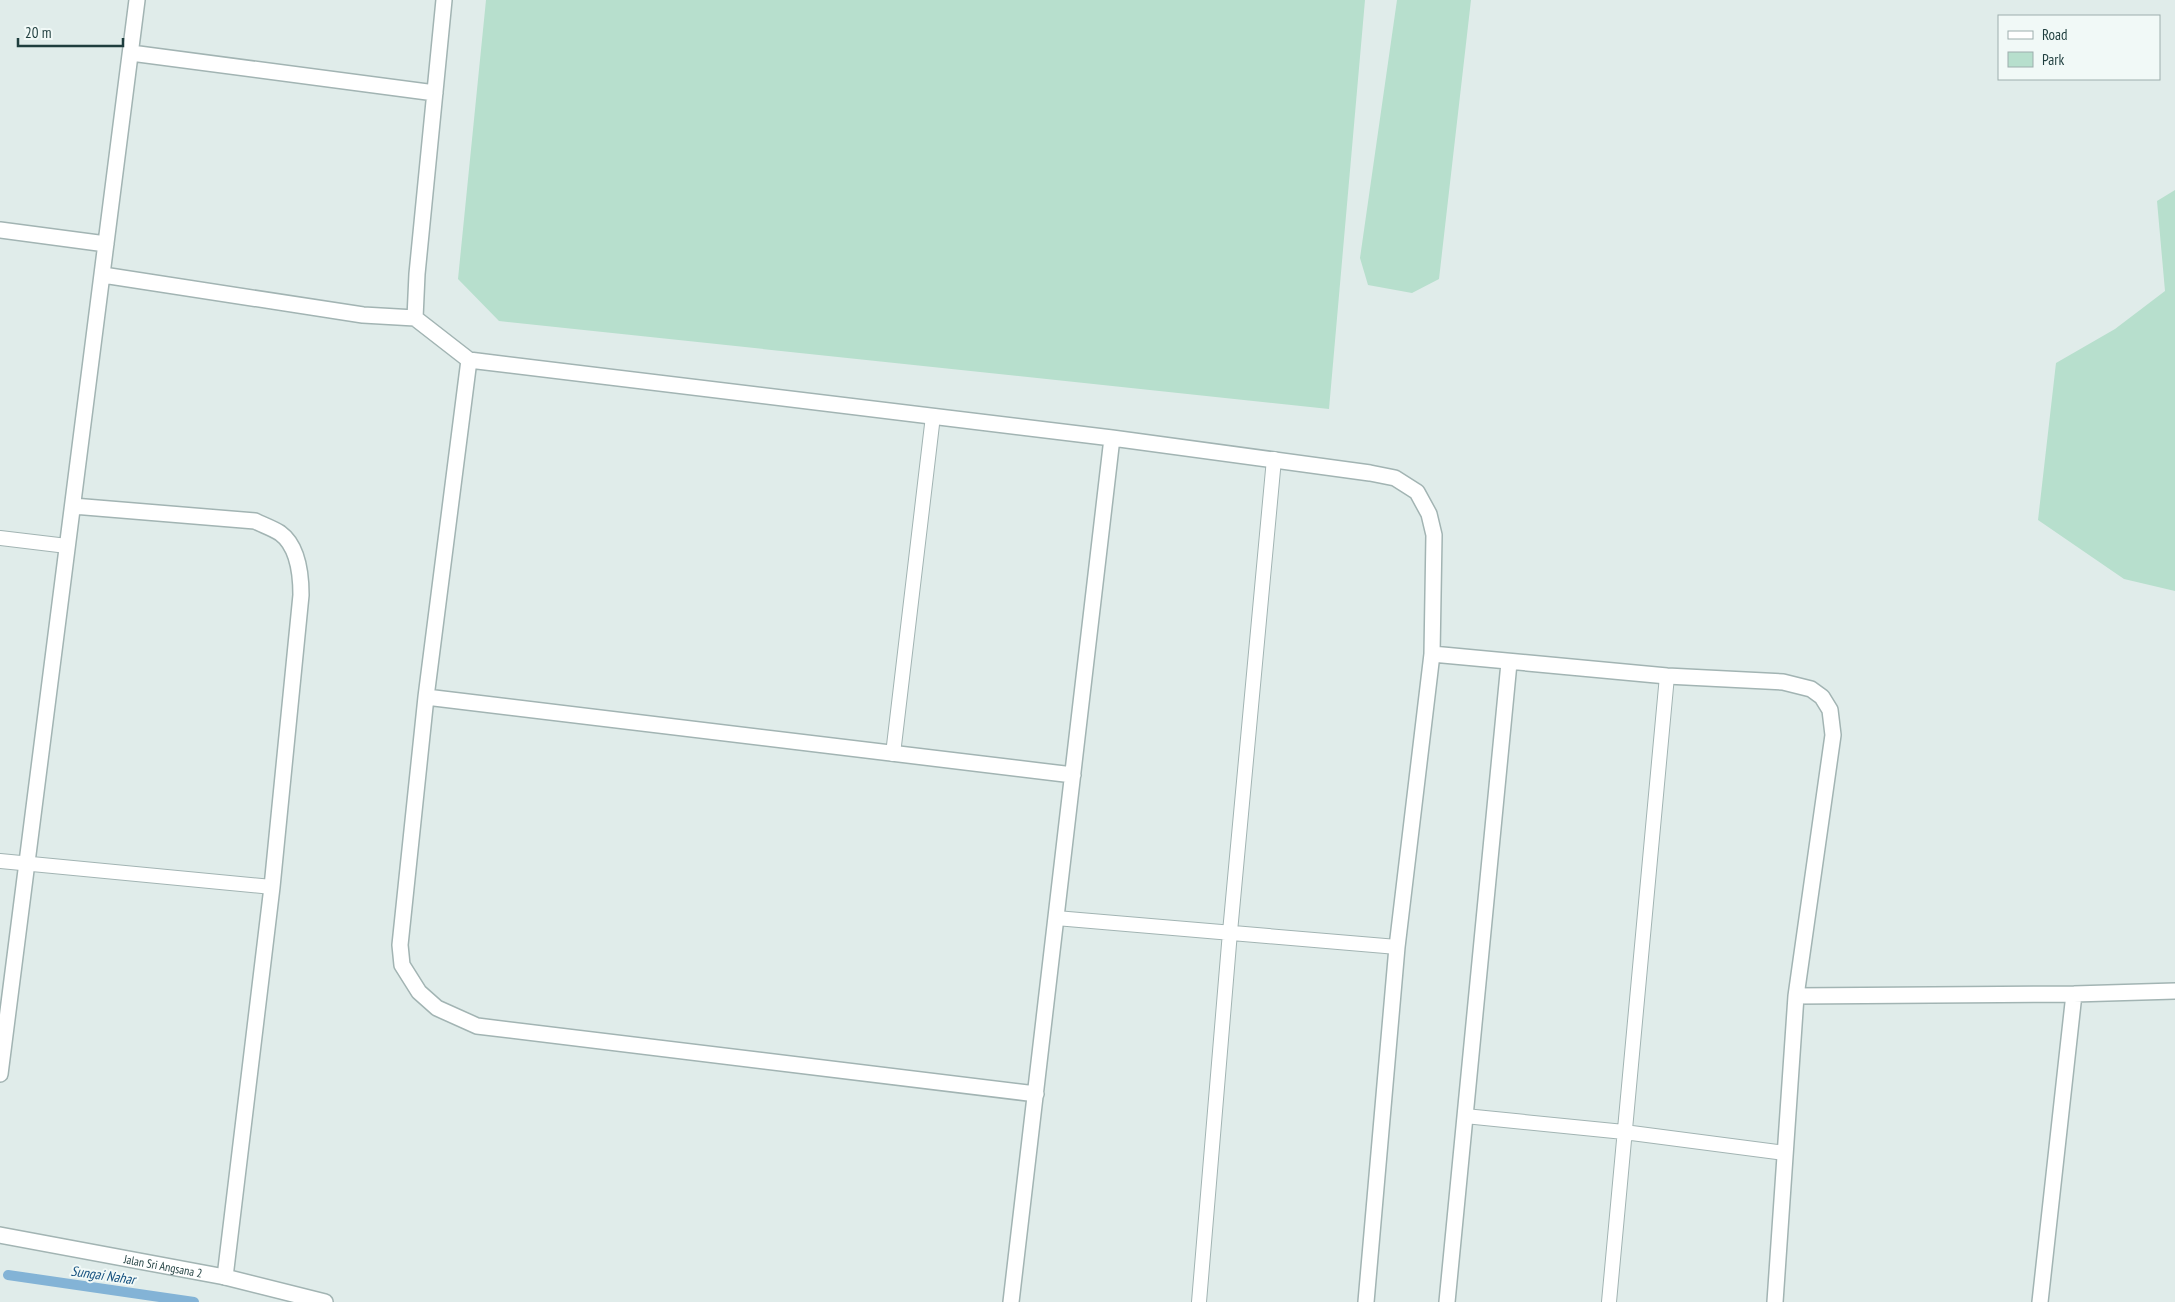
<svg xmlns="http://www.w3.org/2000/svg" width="2175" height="1302" font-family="'PT Sans Narrow',sans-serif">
<rect width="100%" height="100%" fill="#e0ecea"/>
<path fill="#b7dfcd" d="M486,0H1365L1329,409L499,321L458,279Z
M1397,0H1471L1439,279L1412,293L1368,285L1360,258Z
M2175,190V591L2124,579L2038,520L2056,363L2115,329L2165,291L2157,201Z"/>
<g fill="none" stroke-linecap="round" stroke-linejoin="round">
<path stroke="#83b3d6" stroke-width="10" d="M8,1275L194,1302"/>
<defs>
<path id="service" d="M0,538L67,546
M893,754L933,416
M0,861L272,887
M1056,918L1397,947
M1465,1116L1624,1132L1785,1153
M1199,1302L1230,932L1274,459
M1609,1302L1667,676"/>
<path id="minor" d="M444,0L417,274L415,318L469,360L1112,438L1370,473L1395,478L1417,492L1429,514L1434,535L1432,654L1397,947L1366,1302
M131,53L435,93
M0,230L106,244
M103,275L363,315L415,318
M469,360L426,697L400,945L402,965L419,992L437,1008L477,1026L1036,1094
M73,506L255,521C263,525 272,528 280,533C298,546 301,575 301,595L272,887L225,1277
M1432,654L1667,676L1783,682L1811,689L1822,697L1830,710L1833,735L1796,996L1775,1302
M426,697L1073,775
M1796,996L2074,994L2175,991
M0,1074L137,0
M1011,1302L1112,438
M1447,1302L1509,663
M2040,1302L2074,994"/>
<g id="tertiary">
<path id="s1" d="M0,1235L225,1277L325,1302"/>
</g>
</defs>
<use href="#service" stroke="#a2b4b3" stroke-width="16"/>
<use href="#minor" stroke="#a2b4b3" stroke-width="18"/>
<use href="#tertiary" stroke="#a2b4b3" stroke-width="18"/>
<use href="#service" stroke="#fff" stroke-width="14"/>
<use href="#minor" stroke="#fff" stroke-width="15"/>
<use href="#tertiary" stroke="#fff" stroke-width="15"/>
</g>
<g text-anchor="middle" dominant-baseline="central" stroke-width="4" stroke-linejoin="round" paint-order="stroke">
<g font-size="12" fill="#1f3e3e" stroke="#f1f9f7">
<text stroke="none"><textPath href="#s1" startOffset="166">Jalan Sri Angsana 2</textPath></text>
</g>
<g font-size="14" font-style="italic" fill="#15517f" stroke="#f1f9f7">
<text transform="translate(103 1275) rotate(8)">Sungai Nahar</text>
</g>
</g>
<rect x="1998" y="15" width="162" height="65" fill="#f1f9f7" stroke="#9daead"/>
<rect x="2008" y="31" width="25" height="8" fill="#ffffff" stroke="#9daead"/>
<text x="2042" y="40" font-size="15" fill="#1f3e3e">Road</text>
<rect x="2008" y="52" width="25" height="15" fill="#b7dfcd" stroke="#9daead"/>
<text x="2042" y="65" font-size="15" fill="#1f3e3e">Park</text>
<path d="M18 38v8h105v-8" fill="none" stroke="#1f3e3e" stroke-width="2.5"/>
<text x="25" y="38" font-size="15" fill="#1f3e3e" stroke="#f1f9f7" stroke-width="4" paint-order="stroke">20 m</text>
</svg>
